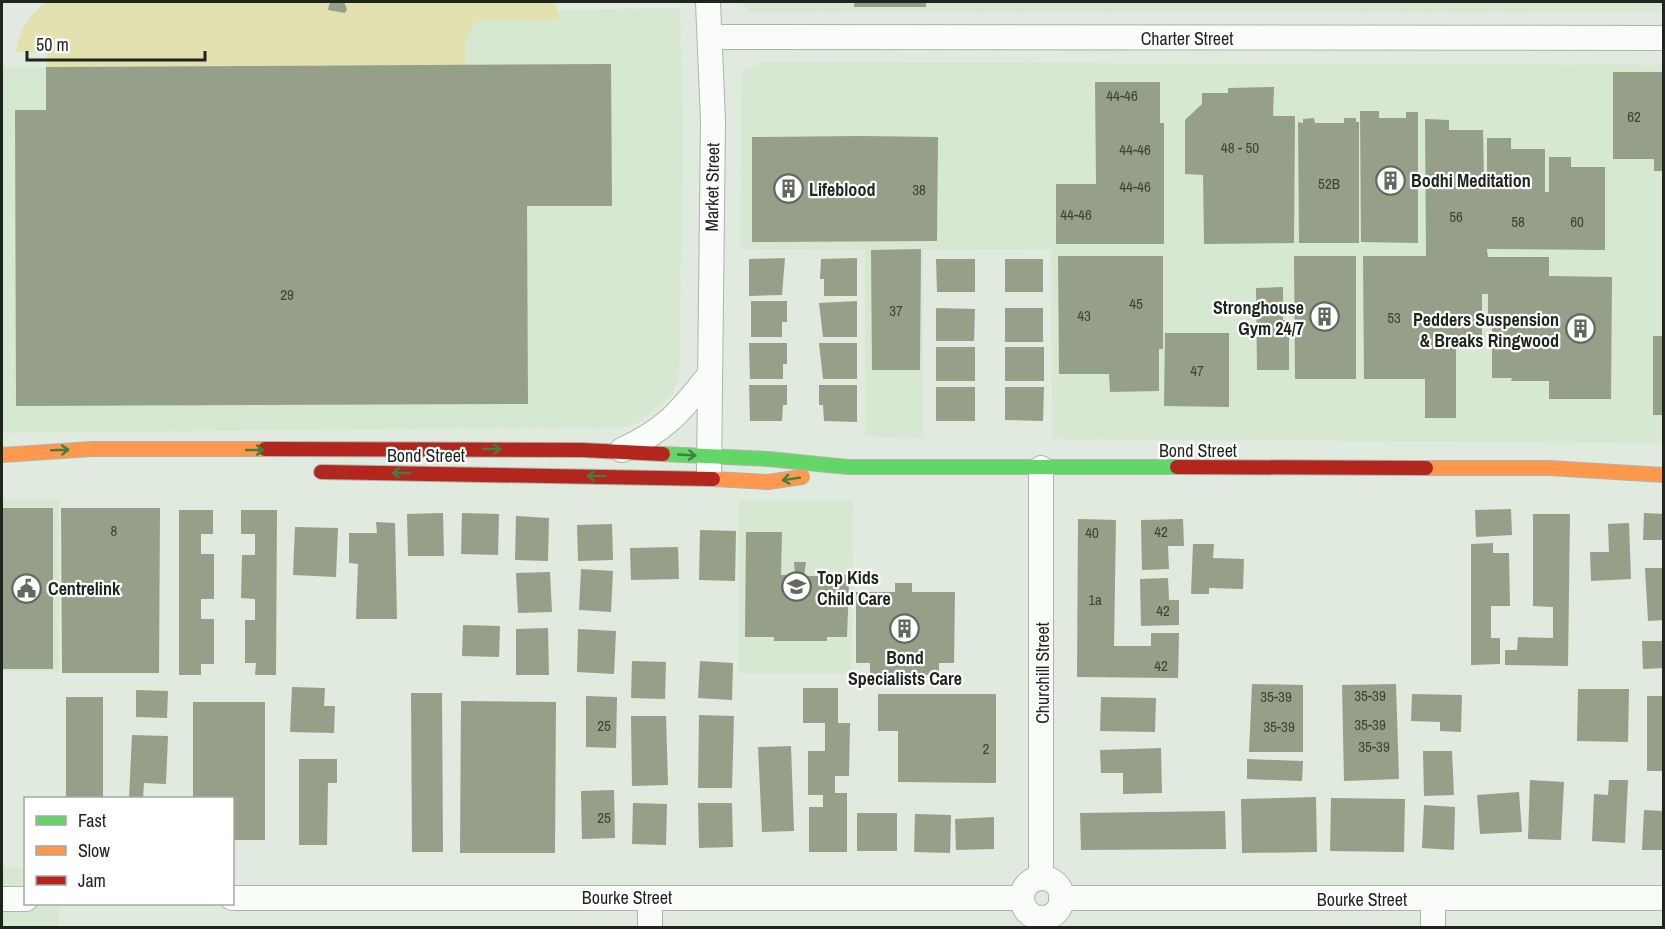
<svg xmlns="http://www.w3.org/2000/svg" width="1665" height="929" font-family="'Archivo Narrow',sans-serif">
<rect width="100%" height="100%" fill="#e0eade"/>
<path fill="#d6e8d2" d="M741,2H1663L1664,11L751,12Z
M680,8L683,141L679,378L672,395L639,422L625,427L2,433V67L464,65L465,40L469,29L474,23L486,20L558,21L557,10Z
M763,62L1663,65V443L1052,439L1051,249L923,250V438L865,437V250L740,249L742,71Z
M59,499V671H2V500Z
M739,501H853L852,673H739Z
M2,867H25L26,904H59V927H2Z"/>
<path fill="#e2e1af" d="M46,2H555L559,21L486,20L474,23L465,40V65L46,67L47,52H16C20,30 28,16 46,2Z"/>
<path fill="#969f87" d="M330,2H344L347,9L345,13L328,10Z
M854,2H926V7H854Z
M611,64L612,206H527L528,404L16,406L15,110H46V67Z
M1613,72H1664V171H1654V159H1613Z
M1095,82H1160V123H1164V244H1056V184H1096Z
M1274,87L1273,116H1295L1294,243L1204,244L1203,175L1185,174V120L1202,104V93H1228V88Z
M1360,111H1379V118H1406V112H1418V243L1361,242Z
M1314,118L1315,123H1344V118H1356V122H1359V243H1299L1298,122L1303,123V119Z
M1425,119L1449,120V130H1483L1484,183H1487V138H1511V149H1545V192H1549V157H1571V167H1605V250L1487,249L1488,257H1549V276L1612,277L1611,399H1549V381H1511L1512,378H1492V324L1488,323V294H1482V337L1456,338V418H1425V379H1364L1363,256H1426Z
M861,136L938,137L937,241L752,242V137Z
M921,249L920,370H872L871,250Z
M1058,256H1163V349H1159V391L1110,392L1109,374H1059Z
M1294,256H1356V379H1295Z
M785,258L782,295L749,296V259Z
M857,258V296H824V279H820L821,259Z
M936,259H975V292H937Z
M1005,259H1043V292H1005Z
M1283,287V320H1289V370H1257L1256,288Z
M751,301H787V322H782V337H751Z
M857,301V337H823L819,303Z
M936,308L975,309L974,341H936Z
M1005,308H1043V342H1005Z
M1165,333H1229V407L1164,406Z
M1653,336H1664V415H1653Z
M749,343H787V364H783V379H750Z
M819,343H857V379H823Z
M936,347H975V381H936Z
M1005,347H1044V381H1005Z
M749,385H787V405H783L782,421H750Z
M819,385H857V422L824,421L823,405H819Z
M936,387H975V421H936Z
M1005,387H1044L1043,421L1005,420Z
M2,508H53V669H2Z
M61,508H160L159,673H62Z
M1511,509L1512,535L1476,537L1475,510Z
M179,510H213V534H201V554H214V599H201V619H214V664H201V675H179Z
M241,510H277L276,675H255L256,663H245V620H255V599L241,598L242,555H255V534H241Z
M443,513L444,556H408L407,514Z
M462,513L499,514L498,555L461,554Z
M1644,513L1664,514V540H1643Z
M1533,514H1570L1568,666L1505,665V650H1517L1518,637L1553,638V607L1533,606Z
M516,516L549,518L548,561L515,560Z
M1078,519L1116,520L1114,646H1151V633H1179L1178,678L1077,677Z
M1183,519L1184,546H1168L1169,569L1142,570L1141,520Z
M376,522L395,523L397,619H356L358,564L349,563V533H377Z
M1629,523L1631,579L1591,581L1590,552H1609L1608,524Z
M612,524L613,560L578,561L577,525Z
M295,527L338,528L336,577L293,575Z
M700,530L736,531L735,581L699,580Z
M746,532H782L781,575H795L794,562H806L804,576H819V579H825V575H847V583H849L847,637H827V641H774V637H745Z
M1493,543V553H1509L1510,606H1491V638H1500V664L1471,665V544Z
M1193,544H1214L1213,558L1244,559L1243,589L1209,588V594H1191Z
M678,547L679,579L631,580L630,548Z
M1645,568H1664V620L1648,621Z
M581,569L613,571L611,612L579,610Z
M550,572L552,612L518,613L516,573Z
M1168,578L1169,600H1179V625L1141,626L1140,579Z
M895,583H912V592H955L954,663H939V675L870,674V663H856V592H895Z
M463,625L500,626L499,657L462,656Z
M548,628L549,675H516V629Z
M578,629L616,631L614,674L577,672Z
M1642,641H1664V668L1643,669Z
M632,661L666,662L665,699L631,698Z
M700,661L733,663L732,700L698,698Z
M1252,684L1303,685V752H1249Z
M1396,684L1399,779L1344,781L1342,685Z
M292,687L325,688L324,706H335L334,733L290,732Z
M803,688H838V723H850L849,776H835V793H847V852H809V807H823V795H808V751H825V723H803Z
M1578,689H1629L1628,742L1577,741Z
M136,690L168,691L167,718L136,717Z
M411,693H442L443,852H412Z
M878,694H996V783L898,782V731H878Z
M1412,694L1462,695L1461,732L1440,731V722L1411,721Z
M586,696L617,697L616,748L586,747Z
M1647,696H1664V771H1647Z
M66,697H103V798H66Z
M1101,697L1156,698L1155,732L1100,731Z
M461,701L556,702L555,853H460Z
M193,702H265V840H232V798H193Z
M699,715L734,716L732,788H698Z
M631,716H666L668,785L632,786Z
M132,735L168,736L166,784L144,783L143,798H129Z
M791,746L794,831L762,832L758,747Z
M1161,748L1162,793L1123,794V773H1101L1100,750Z
M1423,751H1452L1454,795L1424,796Z
M299,759H337V783H328L327,845H299Z
M1247,759L1303,761L1302,781L1247,779Z
M1530,780L1564,782L1561,840L1528,839Z
M1609,780H1628L1625,843L1592,841L1594,794L1608,795Z
M614,790L615,838L582,839L581,791Z
M1519,792L1522,832L1480,834L1477,795Z
M1316,797L1317,852L1242,853L1241,799Z
M1331,798L1405,799L1404,852L1330,851Z
M633,803L667,804L666,845L632,844Z
M698,803H732L733,847L699,848Z
M1424,805L1455,807L1454,850L1422,848Z
M1644,810L1664,811V850H1642Z
M1225,811L1226,849L1081,850L1080,813Z
M857,813H897V851H857Z
M915,814L951,815L950,853L914,852Z
M994,817V849L956,850L955,819Z"/>
<g fill="none" stroke-linecap="round" stroke-linejoin="round">
<defs>
<path id="street" d="M708,2L713,121L709,473
M711,37L1664,38
M622,450C666,430 681,411 710,374
M1041,468V878
M1022 898a20 20 0 1 1 40 0a20 20 0 1 1-40 0Z
M232,898H1022
M650,898V928
M1061,898H1664
M2,899H26
M1433,899V928"/>
<path id="fast" d="M663,454L768,459L848,467H1177"/>
<path id="slow" d="M2,455L92,449H265
M1426,468H1549L1664,475
M713,479L768,482L802,477"/>
<path id="jam" d="M265,449L582,450L663,454
M1177,467L1426,468
M321,472L713,479"/>
</defs>
<use href="#street" stroke="#adb5ab" stroke-width="26"/>
<use href="#fast" stroke="#adb5ab" stroke-width="16"/>
<use href="#slow" stroke="#adb5ab" stroke-width="16"/>
<use href="#jam" stroke="#adb5ab" stroke-width="16"/>
<use href="#street" stroke="#fafcfa" stroke-width="24"/>
<use href="#fast" stroke="#63d668" stroke-width="14"/>
<use href="#slow" stroke="#ff974d" stroke-width="14"/>
<use href="#jam" stroke="#b3261e" stroke-width="14"/>
</g>
<defs><path id="oneway-shaft" d="M-6 0H5M1.5-3L5.5 0L1.5 3" fill="none" stroke-width="1.6" stroke-linecap="round" stroke-linejoin="round" transform="scale(1.5)"/></defs>
<g stroke="#407e42">
<use href="#oneway-shaft" transform="translate(492 449)"/>
<use href="#oneway-shaft" transform="translate(60 450) rotate(-2)"/>
<use href="#oneway-shaft" transform="translate(255 450)"/>
<use href="#oneway-shaft" transform="translate(687 455) rotate(3)"/>
<use href="#oneway-shaft" transform="translate(401 473) rotate(-180)"/>
<use href="#oneway-shaft" transform="translate(596 476) rotate(-179)"/>
<use href="#oneway-shaft" transform="translate(791 479) rotate(171)"/>
</g>
<defs>
<symbol id="building-ring" viewBox="-11 -11 22 22"><circle r="9.5" fill="#fff" stroke="#626a60" stroke-width="1.5"/><path d="M-4-6H4V6H1V3H-1V6H-4ZM-2.5-4.3h1.7v1.8h-1.7ZM.8-4.3h1.7v1.8H.8ZM-2.5-1h1.7V.8h-1.7ZM.8-1h1.7V.8H.8Z" fill="#626a60"/></symbol>
<symbol id="school-ring" viewBox="-11 -11 22 22"><circle r="9.5" fill="#fff" stroke="#626a60" stroke-width="1.5"/><path d="M0-5L7-2L0 1L-7-2ZM-4 1L0 2.5L4 1V4Q0 6-4 4Z" fill="#626a60"/></symbol>
<symbol id="civic-ring" viewBox="-11 -11 22 22"><circle r="9.5" fill="#fff" stroke="#626a60" stroke-width="1.5"/><path d="M-.6-6.5H3V-4.5H.6V-3L4-1V1h2V6H-6V1h2V-1L-.6-3ZM-1.2 2.5V6h2.4V2.5Z" fill="#626a60"/></symbol>
</defs>
<g fill-rule="evenodd">
<use href="#building-ring" x="1374" y="164" width="33" height="33"/>
<use href="#building-ring" x="772" y="172" width="33" height="33"/>
<use href="#building-ring" x="1308" y="300" width="33" height="33"/>
<use href="#building-ring" x="1564" y="312" width="33" height="33"/>
<use href="#school-ring" x="780" y="570" width="33" height="33"/>
<use href="#civic-ring" x="10" y="572" width="33" height="33"/>
<use href="#building-ring" x="888" y="612" width="33" height="33"/>
</g>
<g text-anchor="middle" dominant-baseline="central" stroke-width="4.5" stroke-linejoin="round" paint-order="stroke">
<g font-size="15" fill="#3c4437">
<text x="1122" y="95">44-46</text>
<text x="1634" y="116">62</text>
<text x="1240" y="147">48 - 50</text>
<text x="1135" y="149">44-46</text>
<text x="1329" y="183">52B</text>
<text x="1135" y="186">44-46</text>
<text x="919" y="189">38</text>
<text x="1076" y="214">44-46</text>
<text x="1456" y="216">56</text>
<text x="1518" y="221">58</text>
<text x="1577" y="221">60</text>
<text x="287" y="294">29</text>
<text x="1136" y="303">45</text>
<text x="896" y="310">37</text>
<text x="1084" y="315">43</text>
<text x="1394" y="317">53</text>
<text x="1197" y="370">47</text>
<text x="114" y="530">8</text>
<text x="1161" y="531">42</text>
<text x="1092" y="532">40</text>
<text x="1095" y="599">1a</text>
<text x="1163" y="610">42</text>
<text x="1161" y="665">42</text>
<text x="1370" y="695">35-39</text>
<text x="1276" y="696">35-39</text>
<text x="1370" y="724">35-39</text>
<text x="604" y="725">25</text>
<text x="1279" y="726">35-39</text>
<text x="1374" y="746">35-39</text>
<text x="986" y="748">2</text>
<text x="604" y="817">25</text>
</g>
<g font-size="18" fill="#1e251c" stroke="#fff">
<text x="1187" y="38">Charter Street</text>
<text transform="translate(712 187) rotate(-89)">Market Street</text>
<text x="1198" y="450">Bond Street</text>
<text x="426" y="455">Bond Street</text>
<text transform="translate(1042 673) rotate(-90)">Churchill Street</text>
<text x="627" y="897">Bourke Street</text>
<text x="1362" y="899">Bourke Street</text>
</g>
<g font-size="18" font-weight="bold" fill="#1e251c" stroke="#fff" text-anchor="start">
<text x="1411" y="180">Bodhi Meditation</text>
<text x="809" y="189">Lifeblood</text>
<text x="1304" y="307" text-anchor="end">Stronghouse<tspan x="1304" dy="21">Gym 24/7</tspan></text>
<text x="1559" y="319" text-anchor="end">Pedders Suspension<tspan x="1559" dy="21">&amp; Breaks Ringwood</tspan></text>
<text x="817" y="577">Top Kids<tspan x="817" dy="21">Child Care</tspan></text>
<text x="48" y="588">Centrelink</text>
<text x="905" y="657" text-anchor="middle">Bond<tspan x="905" dy="21">Specialists Care</tspan></text>
</g>
</g>
<rect width="1665" height="929" fill="none" stroke="#1e251c" stroke-width="6"/>
<rect x="24" y="797" width="210" height="108" fill="#ffffff" stroke="#a5a8a4" stroke-width="1.5"/>
<rect x="36" y="816" width="30" height="9" fill="#63d668" stroke="#a5a8a4" stroke-width="1.5"/>
<text x="78" y="827" font-size="18" fill="#1e251c">Fast</text>
<rect x="36" y="846" width="30" height="9" fill="#ff974d" stroke="#a5a8a4" stroke-width="1.5"/>
<text x="78" y="857" font-size="18" fill="#1e251c">Slow</text>
<rect x="36" y="876" width="30" height="9" fill="#b3261e" stroke="#a5a8a4" stroke-width="1.5"/>
<text x="78" y="887" font-size="18" fill="#1e251c">Jam</text>
<path d="M27 51v9h178v-9" fill="none" stroke="#1e251c" stroke-width="3"/>
<text x="36" y="51" font-size="18" fill="#1e251c" stroke="#ffffff" stroke-width="4.5" paint-order="stroke">50 m</text>
</svg>
